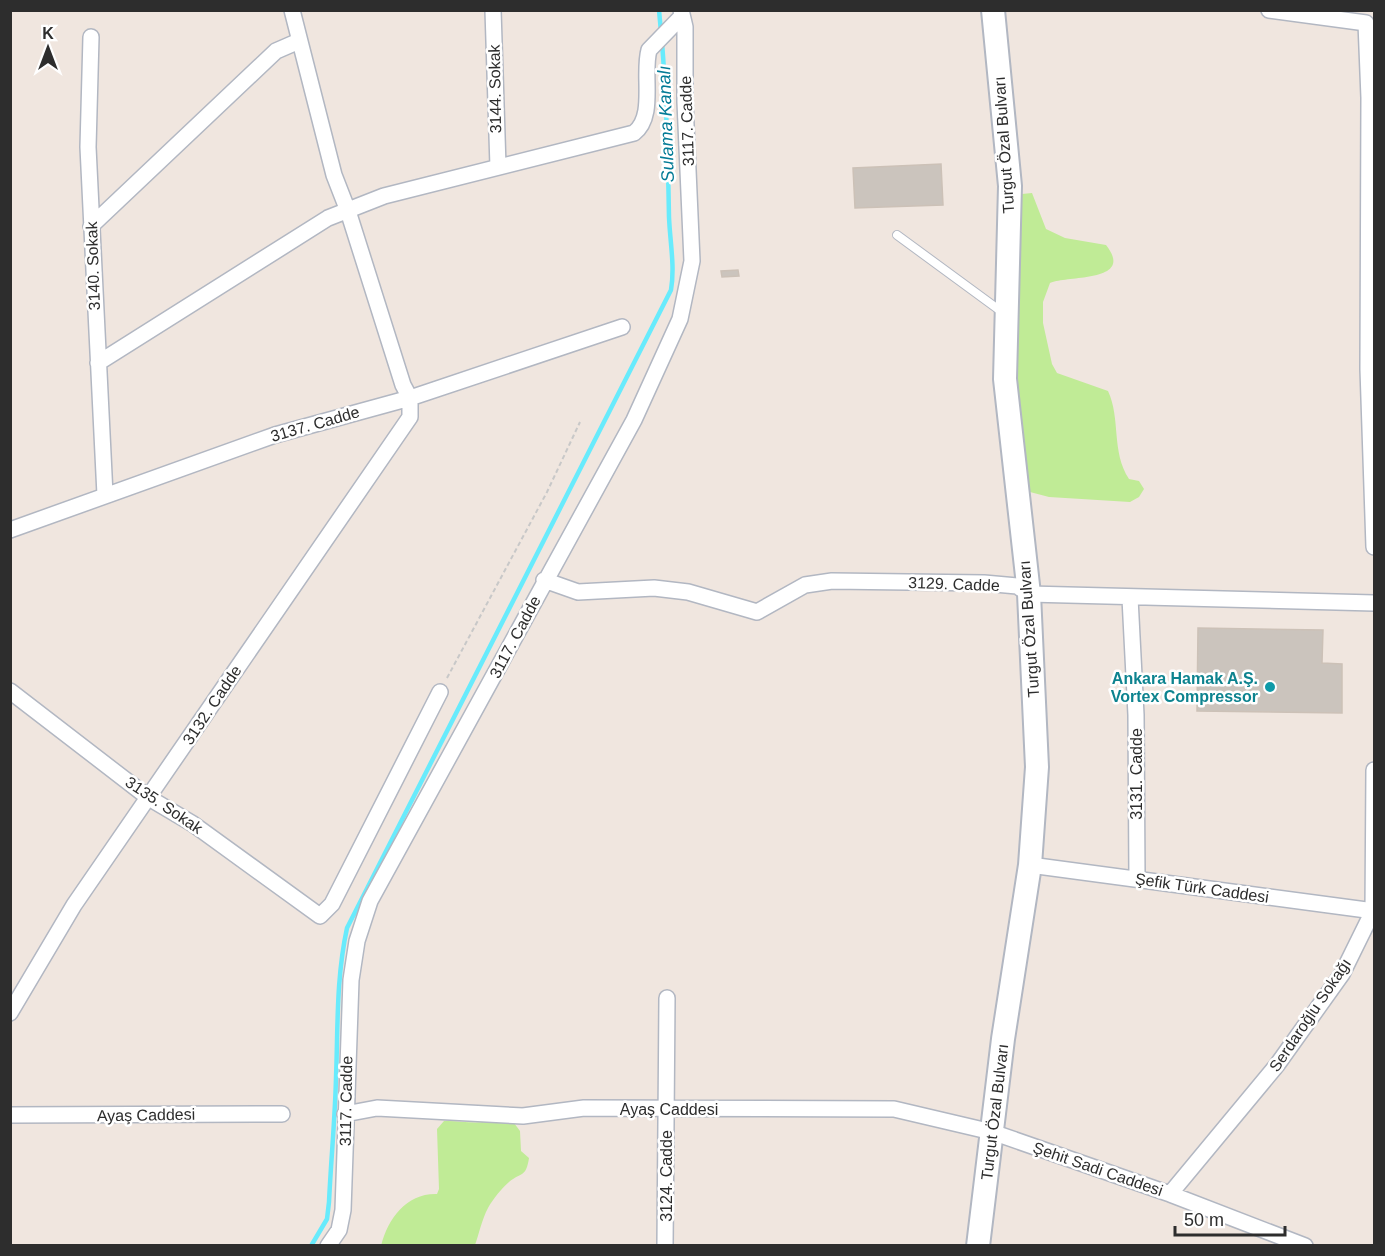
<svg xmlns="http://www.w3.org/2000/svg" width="1385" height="1256" font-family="Arial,sans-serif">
<rect width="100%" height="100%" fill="#f0e6df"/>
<path fill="#c0eb96" d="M1032,193L1046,229L1065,238L1106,245C1136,283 1066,275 1050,283L1043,302V323L1052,364L1057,373L1108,391C1121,419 1111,451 1129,479L1139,481L1144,489L1139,497L1130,502L1049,497L1030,492C1007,398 1015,298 1017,202L1022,194Z
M494,1119L514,1123L520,1131L521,1151L529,1158C526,1178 521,1172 509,1182C501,1189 493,1199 488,1208C482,1219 479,1234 475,1245L381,1246C388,1218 407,1193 437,1194L439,1189L437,1129L444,1121C460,1120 479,1126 494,1119Z"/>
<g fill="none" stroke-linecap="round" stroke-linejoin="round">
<path stroke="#68ebfc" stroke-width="4.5" d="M659,10L661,32
M311,1246L327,1219L329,1202C331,1160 335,1119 336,1078C338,1027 336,979 347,928L671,290C675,266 670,242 669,217C668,159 667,101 662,43"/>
</g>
<path fill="#cbc4bd" stroke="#ccc1b7" stroke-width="1.5" d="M941,164L943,205L855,208L853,168Z
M738,270L739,276L722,277L721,271Z
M1198,628L1323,630L1322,663L1342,664V713L1197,711Z"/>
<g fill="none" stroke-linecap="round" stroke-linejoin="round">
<defs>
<path id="lane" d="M897,235L1002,312"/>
<path id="street" d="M493,10L498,167
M1269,10L1366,23L1369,98L1368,369L1374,547
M91,37L88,147L105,495
M91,226L276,51L299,41
M98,363L328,218L384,196L634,133C656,116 642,75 649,50L682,16
M10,530L275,435L410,398L622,327
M544,580L578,592L654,588L688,592L757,612L805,585L832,581L984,583L1017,586L1029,594L1374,603
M1130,598L1136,715L1137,878
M10,691L149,798L193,824L320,916L332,904L440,692
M1030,865L1374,911
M10,1013L74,905L410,417V398L403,385L348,211L334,175L292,10
M345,1114L377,1108L523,1116L584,1108L894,1109L992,1132L1170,1194L1305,1246
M10,1115L282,1114
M1170,1194L1277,1065L1342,974L1373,911L1374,770
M328,1246L339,1230L343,1210L351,980L357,941L370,901L634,420L680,319L692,261L685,102V27L681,10
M665,1246L667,998"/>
<g id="secondary">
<path id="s1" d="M978,1246L1003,1039L1030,865L1037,767L1029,594L1005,379L1010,186L993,10"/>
</g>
</defs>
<use href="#lane" stroke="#b2b7c2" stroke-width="10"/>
<use href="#street" stroke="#b2b7c2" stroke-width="18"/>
<use href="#secondary" stroke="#b2b7c2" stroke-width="26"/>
<path stroke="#c8c8c8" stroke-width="2" stroke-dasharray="4.5 3" stroke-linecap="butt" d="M447,678L547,492L580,422"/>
<use href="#lane" stroke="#fff" stroke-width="8"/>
<use href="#street" stroke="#fff" stroke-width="15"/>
<use href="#secondary" stroke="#fff" stroke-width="22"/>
</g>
<circle fill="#0f9aa8" stroke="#fff" stroke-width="2" cx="1270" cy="687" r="6"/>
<g text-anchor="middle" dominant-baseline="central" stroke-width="5" stroke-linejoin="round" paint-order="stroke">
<g font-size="16" fill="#2d2d2d" stroke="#fff">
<text transform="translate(495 89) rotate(-91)">3144. Sokak</text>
<text transform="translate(687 121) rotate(-92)">3117. Cadde</text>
<text transform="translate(1004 145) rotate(-94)">Turgut Özal Bulvarı</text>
<text transform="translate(93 266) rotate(-92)">3140. Sokak</text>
<text transform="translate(315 424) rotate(-16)">3137. Cadde</text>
<text transform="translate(954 584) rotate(2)">3129. Cadde</text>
<text transform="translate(1029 629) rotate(-94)">Turgut Özal Bulvarı</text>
<text transform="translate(515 637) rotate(-62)">3117. Cadde</text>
<text transform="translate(212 705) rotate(-56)">3132. Cadde</text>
<text transform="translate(1136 774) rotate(-90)">3131. Cadde</text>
<text transform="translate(164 805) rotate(34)">3135. Sokak</text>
<text transform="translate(1202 888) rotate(8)">Şefik Türk Caddesi</text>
<text transform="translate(1310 1015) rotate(-56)">Serdaroğlu Sokağı</text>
<text transform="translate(346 1101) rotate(-89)">3117. Cadde</text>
<text x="669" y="1109">Ayaş Caddesi</text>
<text stroke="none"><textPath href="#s1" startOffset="135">Turgut Özal Bulvarı</textPath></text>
<text transform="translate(146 1115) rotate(-1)">Ayaş Caddesi</text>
<text transform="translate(1098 1169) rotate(19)">Şehit Sadi Caddesi</text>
<text transform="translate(666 1176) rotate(-90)">3124. Cadde</text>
</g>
<g font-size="16" font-weight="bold" fill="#0d838f" stroke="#fff" text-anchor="end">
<text x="1258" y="678">Ankara Hamak A.Ş.<tspan x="1258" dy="18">Vortex Compressor</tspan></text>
</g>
<g font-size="18" font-style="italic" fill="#037b96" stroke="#fff">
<text transform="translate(666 124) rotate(-92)">Sulama Kanalı</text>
</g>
</g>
<rect width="1385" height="1256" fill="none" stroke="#2d2d2d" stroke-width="24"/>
<g transform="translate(48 48)" stroke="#ffffff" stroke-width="4.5" paint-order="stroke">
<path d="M0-4.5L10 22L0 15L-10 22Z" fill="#2d2d2d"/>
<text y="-9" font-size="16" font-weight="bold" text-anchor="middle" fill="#2d2d2d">K</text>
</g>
<path d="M1175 1226v9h110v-9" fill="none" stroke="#2d2d2d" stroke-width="3"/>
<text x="1184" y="1226" font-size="18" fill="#2d2d2d" stroke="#ffffff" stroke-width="4.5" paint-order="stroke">50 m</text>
</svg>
